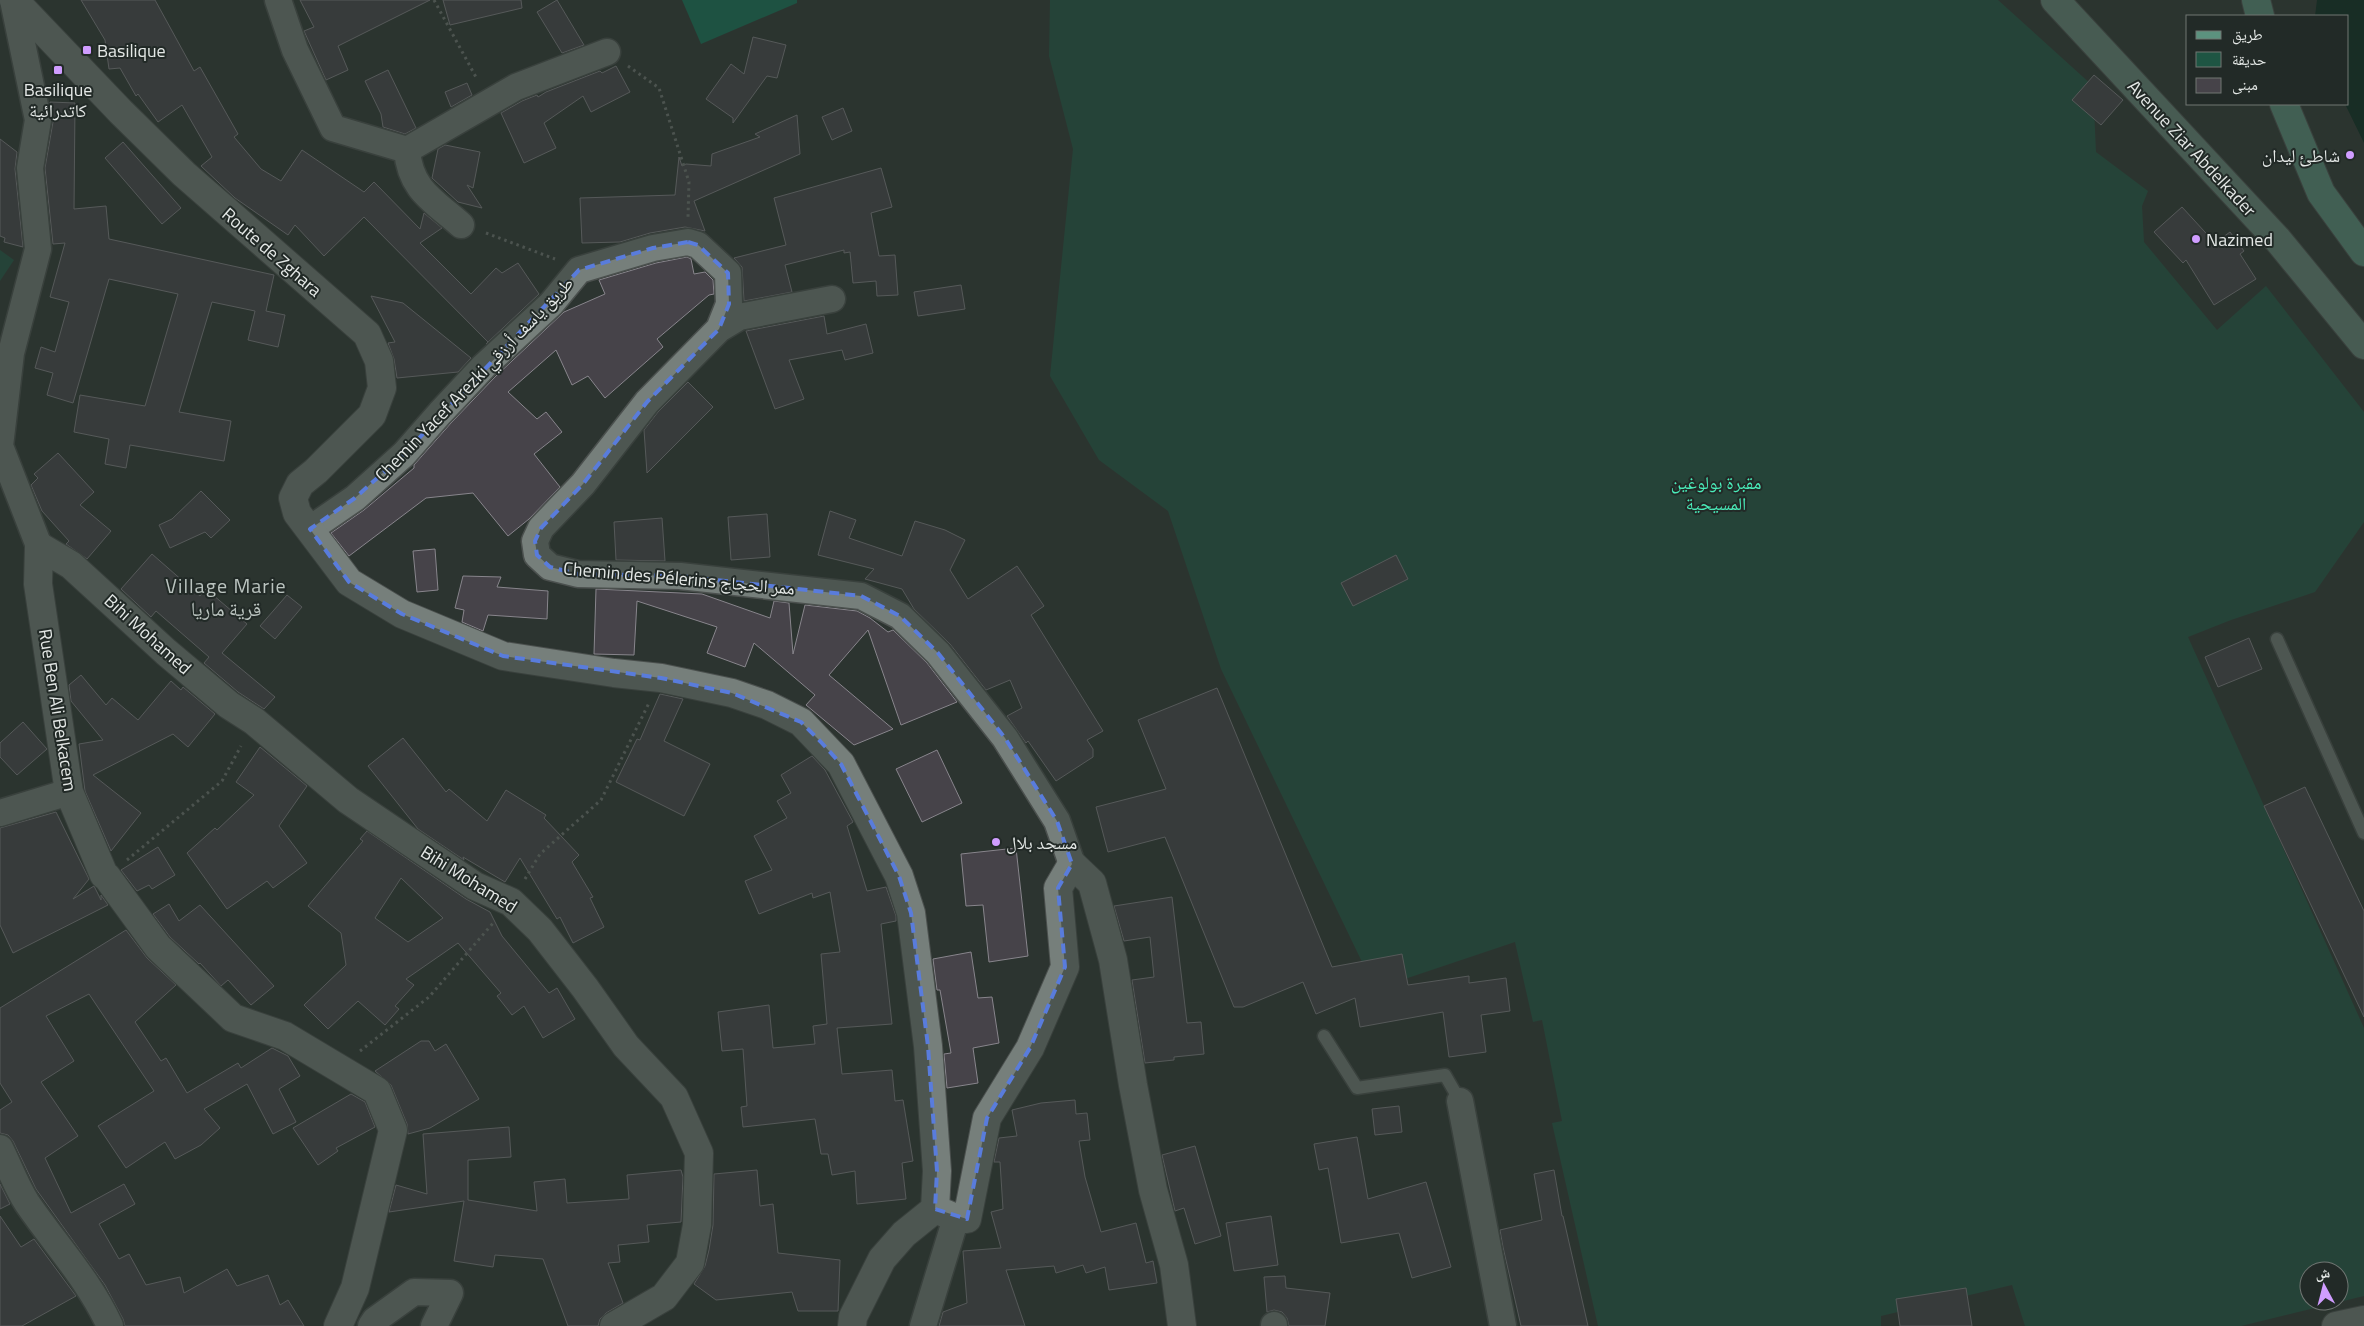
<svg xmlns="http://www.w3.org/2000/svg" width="2364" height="1326" font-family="'Titillium Web','Noto Naskh Arabic',sans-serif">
<rect width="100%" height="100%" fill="#2c3430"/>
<path fill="#1e5543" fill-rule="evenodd" d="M1050,0H1998L2093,86L2096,152L2148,191L2142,206L2144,242L2217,330L2266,286L2364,412V522L2315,592L2231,620L2188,637L2364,1028V1296L2241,1326H2025L2012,1285L1881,1316V1326H1598L1552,1123L1562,1121L1542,1020L1533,1022L1515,942L1375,989L1221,669L1168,511L1099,460L1050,376L1073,149L1049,56ZM2309,1271H2339V1301H2309Z
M0,250L14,260L0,281Z"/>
<path fill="#0f7559" d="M682,0H797V3L701,44Z"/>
<path fill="#002519" d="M2317,0H2364V143L2345,104H2348V16H2315Z"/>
<path fill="#464349" stroke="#88858c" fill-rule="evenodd" d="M81,0H155L194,71L200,67L238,134L234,137L261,169L281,181L302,150L364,192L374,182L420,229L424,213L442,228L420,243L471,294L496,268L502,273L518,263L539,294L486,344L488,342L364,217L324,256L295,225L288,235L235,198L201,166L212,157L182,105L158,122L138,94L136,96L120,68L109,69L105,40Z
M300,0H430L338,46L348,70L326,80L304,31L314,27Z
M443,0H521L522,8L450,25Z
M557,0L584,45L562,53L537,12Z
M753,37L786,45L777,78L767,76L733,123V118L706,99L731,64L744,74Z
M616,66L630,92L591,112L583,96L544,123L556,148L524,163L501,113L522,101L537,95L538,97L546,92L600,71L602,73Z
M388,70L416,128L405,134L383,127L381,114L365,81Z
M2094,75L2123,100L2101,125L2072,100Z
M467,83L472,95L451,107L445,92Z
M50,102L75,103L74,209L106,206L109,239L274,275L266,311L285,315L278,347L248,340L255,311L212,302L179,412L231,421L224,461L130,445L126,468L105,464L109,439L74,432L80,395L145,406L178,294L109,279L73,403L47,395L53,373L35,368L41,347L55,352L69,302L50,297L65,243L53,244L45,168L53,122Z
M843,108L852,131L832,140L822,117Z
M797,115L800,154L694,201L705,231L685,227L650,233L620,242L582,243L580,198L675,195L679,157L682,166L686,164L711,166L712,154L760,137L755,134Z
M0,139L17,152L15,169L23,247L4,242L5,238L0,236Z
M123,142L181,208L162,224L105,158Z
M445,145L480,152L473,188L467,185L482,208L458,202L432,178L438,149Z
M881,168L892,207L871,213L879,256L895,255L898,295L877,296L876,281L853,283L850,252L844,253V250L785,265L792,292L744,301L742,267L734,258L786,245L774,198Z
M2182,207L2215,243L2230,232L2244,251L2240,254L2256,279L2214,305L2186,260L2183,263L2154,232Z
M687,257L691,259L694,274L705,272L713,280L714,294L709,295L657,339L663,347L605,398L588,376L572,385L556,350L508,392L537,419L546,412L562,432L534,454L560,487L529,519L508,536L473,493L426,498L349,556L331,533L364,510L414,468V465L451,423L495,377L564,312L605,294L599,280L656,263Z
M961,285L965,309L918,316L914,292Z
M371,296L403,303L471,358L458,372L397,378L394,359L388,343L395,342Z
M824,316L827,334L866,324L873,353L845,360L842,350L789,360L804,399L775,409L746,331Z
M688,382L713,407L647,473L644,430L658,412Z
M58,453L94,492L80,505L111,531L87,559L66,544L69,541L42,511L31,485L38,478L34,474Z
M201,491L230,520L211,538L205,532L170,548L159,525L172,519Z
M830,511L856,520L849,538L902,556L915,521L945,530L965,540L950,570L968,599L1017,566L1044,606L1031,615L1103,731L1087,740L1093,749V757L1056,781L1028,741L1026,743L1007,716L1022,708L1010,680L986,690L950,644L914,609L902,589L865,579L874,569L818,555Z
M767,514L770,557L731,560L728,517Z
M662,518L665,561L616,560L614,522Z
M435,549L438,590L417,592L413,551Z
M152,554L200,596L206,589L247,624L222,653L275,697L264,709L238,692L204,663L209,657L156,611L151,617L121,589Z
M1396,555L1408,579L1353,606L1341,583Z
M463,576L501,577L497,587L548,591L547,619L488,615L483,631L462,622L464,610L455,608Z
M596,589L702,594L770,618L774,601L789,603L793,654L805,605L857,611L870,618L888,632L893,630L927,663L957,702L901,725L868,630L829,675L893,729L854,745L806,705L815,695L754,643L745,667L707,653L717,627L637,601L634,655L594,654Z
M287,595L302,607L275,639L260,626Z
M2249,638L2262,669L2218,687L2205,657Z
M81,675L106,705L112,698L138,720L171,681L181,690L183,687L215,714L188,747L173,734L93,775L141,813L111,851L85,791L79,744L103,740L71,701L69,685Z
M1217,688L1332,967L1402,954L1408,985L1469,976V983L1506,978L1510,1011L1481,1015L1486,1052L1449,1057L1443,1012L1360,1027L1355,998L1316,1014L1303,982L1243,1007H1234L1165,837L1108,852L1096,807L1166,789L1138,720Z
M660,694L683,699L664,741L710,764L684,816L616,782L637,739L640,740Z
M23,722L47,749L17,775L0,757V743Z
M403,738L446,792L449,789L487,821L506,790L546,815L544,818L579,855L572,862L593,897L590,898L604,927L573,943L560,917L557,919L520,858L505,882L463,857L464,860L418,829L368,766Z
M260,747L307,786L279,826L307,863L273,888L267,881L227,909L187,853L215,828L217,830L254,795L236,782Z
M937,750L962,803L922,822L896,769Z
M812,756L825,770L853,822L847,826L867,891L886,887L896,916V921L881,924L892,1024L837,1028L842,1074L892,1070L895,1101L903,1100L913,1161L902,1163L906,1199L857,1204L855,1171L832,1175L828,1154H821L815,1119L743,1127L741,1107L747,1106L743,1049L722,1051L718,1012L769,1005L773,1048L815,1044L813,1026L827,1024L821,954L840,952L830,892L813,898L812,893L759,914L745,881L772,870L754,836L787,818L777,801L791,793L781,775Z
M2305,787L2364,911V1017L2264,806Z
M56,812L89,879L73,899L94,886L101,900V895L108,905L13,953L0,925V828Z
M367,831L466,899L490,912L502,936L549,993L557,988L575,1019L543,1038L524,1006L512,1015L497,996L501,993L458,943L406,979L414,985L395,1006L399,1009L385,1025L358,1001L328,1029L304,1005L346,965L341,933L308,906L363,841L360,839ZM401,878L443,918L408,942L375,918Z
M158,847L175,875L152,889L149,885L137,891L121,870Z
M1016,848L1028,956L989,962L983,905L966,906L961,854Z
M1172,897L1187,1023L1201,1022L1204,1054L1174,1057V1060L1145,1063L1132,980L1154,977L1150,937L1124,941L1114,906Z
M169,904L179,921L200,905L274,986L251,1005L228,980L221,986L200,963L199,964L170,937L153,914Z
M126,930L147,958L176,985L135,1022L161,1061L166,1058L187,1093L238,1063L241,1068L272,1048L288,1056L300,1076L279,1089L296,1122L273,1134L247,1084L204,1109L220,1128L201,1145L175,1159L165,1142L126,1168L98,1126L154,1091L89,994L46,1016L74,1061L41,1082L78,1136L45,1158L71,1213L124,1184L135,1204L99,1224L119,1259L129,1254L146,1285L180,1277L184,1293L227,1269L237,1286L268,1275L280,1305L288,1300L304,1326H125L123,1319L105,1285L36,1189L13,1141L8,1135L0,1133V1110L12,1102L0,1083V1008Z
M971,952L978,998L992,997L999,1043L973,1048L978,1083L947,1088L944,1054L951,1053L940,990H937L933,959Z
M421,1041H429L435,1051L446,1044L479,1099L430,1128L408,1134L407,1124L391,1085L375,1071Z
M351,1094L365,1102L375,1127L336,1148L338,1151L318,1165L293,1128Z
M1075,1100L1076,1114L1087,1113L1090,1140L1079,1141L1085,1177L1101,1232L1136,1223L1146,1263L1153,1261L1157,1283L1109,1290L1105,1267L1086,1273L1083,1265L1056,1273L1054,1266L1006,1270L1025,1326H939L943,1312L967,1303L963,1251L1001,1248L991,1212L1003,1209L1000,1162H994L999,1138L1017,1136L1012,1110L1041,1103Z
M1399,1106L1402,1132L1375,1135L1372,1109Z
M509,1127L511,1157L468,1160V1200L537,1211L534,1182L565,1179L567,1203L629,1199L627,1175L681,1170L683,1177L681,1222L647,1225L649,1242L618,1245L620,1262L608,1263L623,1303L606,1313L600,1319L598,1326H568L543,1259L495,1255L493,1267L454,1261L464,1201L389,1212L396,1185L427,1194L423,1134Z
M1357,1137L1368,1199L1426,1182L1451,1267L1412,1278L1399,1233L1341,1243L1328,1168L1319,1170L1314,1144Z
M1195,1146L1221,1236L1195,1244L1184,1208L1175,1211L1162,1155Z
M757,1170L760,1206L773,1204L778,1253L840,1260L838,1311H798L792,1292L716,1300L694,1284L705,1266L709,1250L713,1225L714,1174Z
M1554,1170L1562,1216H1563L1588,1326H1521L1503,1247L1500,1230L1542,1220L1534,1174Z
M0,1184L10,1204L0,1209Z
M0,1216L21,1247L34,1239L76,1296L22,1326H0Z
M1271,1216L1278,1265L1234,1271L1226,1223Z
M1285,1276L1286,1288L1330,1293L1325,1326H1289L1287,1318L1282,1312L1274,1310L1267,1312L1264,1277Z
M1966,1288L1972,1326H1900L1896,1299Z"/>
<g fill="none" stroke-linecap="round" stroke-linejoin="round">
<defs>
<path id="service" d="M2277,639L2364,833
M1324,1036L1357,1088L1445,1075L1460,1101"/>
<path id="minor" d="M278,0L295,50L333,128L407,150L516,87L607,52
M407,150C410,190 434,201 461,225
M832,299L739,317L719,329L647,402L583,484L541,528L535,541L537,555L550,567L578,574L680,576L861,596L900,616L938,653L1005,738L1057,821L1072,864
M0,446L11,353L38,249L30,168L38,120L13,0
M0,446L39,546
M310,529L355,498L404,454L440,413L484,366L551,304L579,270L653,248L688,242L698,245L728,273L729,304L719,329
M0,813L69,792
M1460,1101L1503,1326
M0,1148C9,1166 16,1186 27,1203C55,1244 89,1280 110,1326
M371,1326L375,1320L414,1292L450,1293L434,1326
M923,1326L956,1218
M1274,1326V1325"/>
<path id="tertiary" d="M14,0L121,112L184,174L367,334L379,361L382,388L372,415L316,471L300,484L293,498L297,513L349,582L402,614L503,656L614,673L661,678L732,693L767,705L801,722L841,764L899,876L911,913L928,1046L937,1171L935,1209L956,1218L967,1219L987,1118L1030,1048L1065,967L1058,888L1072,864L1092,883L1113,960L1133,1085L1153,1190L1174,1265L1182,1326
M338,1326L355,1288L393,1130L377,1091L285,1036L233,1018L158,947L107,877L104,875L69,792L38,584L39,546L71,565L166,652L229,705L254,721L348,800L475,886L511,902L540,930L585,988L626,1046L674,1097L699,1153L697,1225L690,1263L664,1297L614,1326
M852,1326L853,1317L882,1259L904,1234L935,1209
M2336,1326L2364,1320"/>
<path id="secondary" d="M2055,0L2278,240L2364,345"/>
<path id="primary" d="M2256,0L2260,16
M2284,104L2321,193L2364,252"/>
</defs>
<use href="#service" stroke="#4b504e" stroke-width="15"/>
<use href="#minor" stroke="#4b504e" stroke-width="29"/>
<use href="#tertiary" stroke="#4b504e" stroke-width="30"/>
<use href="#secondary" stroke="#4b504e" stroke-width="30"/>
<use href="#primary" stroke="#4b504e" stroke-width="30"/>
<path stroke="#737976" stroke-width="3" stroke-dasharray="2.5 4" stroke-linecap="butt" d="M434,0L477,79
M628,66L659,88L689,182L688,217
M486,233L555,259
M127,860L222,781L241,746
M525,879L540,854L601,800L649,703
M360,1051L429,997L494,922"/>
<use href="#service" stroke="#767f7b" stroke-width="12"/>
<use href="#minor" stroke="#767f7b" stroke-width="26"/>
<use href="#tertiary" stroke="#767f7b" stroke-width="28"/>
<use href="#secondary" stroke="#69897d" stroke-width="28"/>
<use href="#primary" stroke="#5c927f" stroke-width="28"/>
</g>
<path d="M0 0H2364V1326H0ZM688,242L698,245L728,273L729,304L719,329L647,402L583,484L541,528L535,541L537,555L550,567L578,574L680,576L861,596L900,616L938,653L1005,738L1057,821L1072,864L1058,888L1065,967L1030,1048L987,1118L967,1219L935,1209L937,1171L928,1046L911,913L899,876L841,764L820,741L801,722L732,693L661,678L503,656L402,614L349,582L310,529L355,498L404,454L579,270L653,248Z" fill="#2c3430" fill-opacity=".55" fill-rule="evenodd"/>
<path fill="none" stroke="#597cdc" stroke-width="4" stroke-dasharray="10 6" stroke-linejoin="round" d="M688,242L698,245L728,273L729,304L719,329L647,402L583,484L541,528L535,541L537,555L550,567L578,574L680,576L861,596L900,616L938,653L1005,738L1057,821L1072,864L1058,888L1065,967L1030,1048L987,1118L967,1219L935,1209L937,1171L928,1046L911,913L899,876L841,764L820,741L801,722L732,693L661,678L503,656L402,614L349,582L310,529L355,498L404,454L579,270L653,248Z"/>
<g fill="#d09dff" stroke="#222a27" stroke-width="2">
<rect x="82" y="45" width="10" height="10" rx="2.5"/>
<rect x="53" y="65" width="10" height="10" rx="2.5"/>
<circle cx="2350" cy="155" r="5"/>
<circle cx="2196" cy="239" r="5"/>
<circle cx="996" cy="842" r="5"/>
</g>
<g text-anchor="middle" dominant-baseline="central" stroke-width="4" stroke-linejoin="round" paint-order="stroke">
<g font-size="18" fill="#e4e8e6" stroke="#222a27" text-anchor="start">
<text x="97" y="50">Basilique</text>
<text x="58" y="89" text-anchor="middle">Basilique<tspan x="58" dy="21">كاتدرائية</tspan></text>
<text x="2340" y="155" text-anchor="end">شاطئ ليدان</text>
<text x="2206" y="239">Nazimed</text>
<text x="1006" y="842">مسجد بلال</text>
</g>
<g font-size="18" fill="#e4e8e6" stroke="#222a27">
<text transform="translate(2192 148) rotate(47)">Avenue Ziar Abdelkader</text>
<text transform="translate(272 252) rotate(41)">Route de Zghara</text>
<text transform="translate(474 379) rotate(-46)">Chemin Yacef Arezki طريق ياسف أرزقي</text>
<text transform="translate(679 578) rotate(5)">Chemin des Pélerins ممر الحجاج</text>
<text transform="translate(148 634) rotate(42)">Bihi Mohamed</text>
<text transform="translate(58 710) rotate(81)">Rue Ben Ali Belkacem</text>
<text transform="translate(469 879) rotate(32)">Bihi Mohamed</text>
</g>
<g font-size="18" fill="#4aedba" stroke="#222a27">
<text x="1716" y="482">مقبرة بولوغين<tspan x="1716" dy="21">المسيحية</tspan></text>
</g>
<g font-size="20" letter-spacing="1" fill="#bac3bf" stroke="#222a27">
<text x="226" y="585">Village Marie<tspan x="226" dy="23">قرية ماريا</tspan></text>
</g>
</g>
<rect x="2186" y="15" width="162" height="90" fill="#222a27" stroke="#707673"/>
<rect x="2196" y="31" width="25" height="8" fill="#5c927f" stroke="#707673"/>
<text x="2232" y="40" font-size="15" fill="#e4e8e6">طريق</text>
<rect x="2196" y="52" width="25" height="15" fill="#1e5543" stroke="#707673"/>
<text x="2232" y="65" font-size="15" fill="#e4e8e6">حديقة</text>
<rect x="2196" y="78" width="25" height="15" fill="#464349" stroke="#707673"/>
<text x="2232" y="90" font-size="15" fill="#e4e8e6">مبنى</text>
<g transform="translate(2324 1286) rotate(353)"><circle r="24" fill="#222a27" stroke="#707673"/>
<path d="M0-4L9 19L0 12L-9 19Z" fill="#d09dff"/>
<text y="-8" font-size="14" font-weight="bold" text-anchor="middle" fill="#e4e8e6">ش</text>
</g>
</svg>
